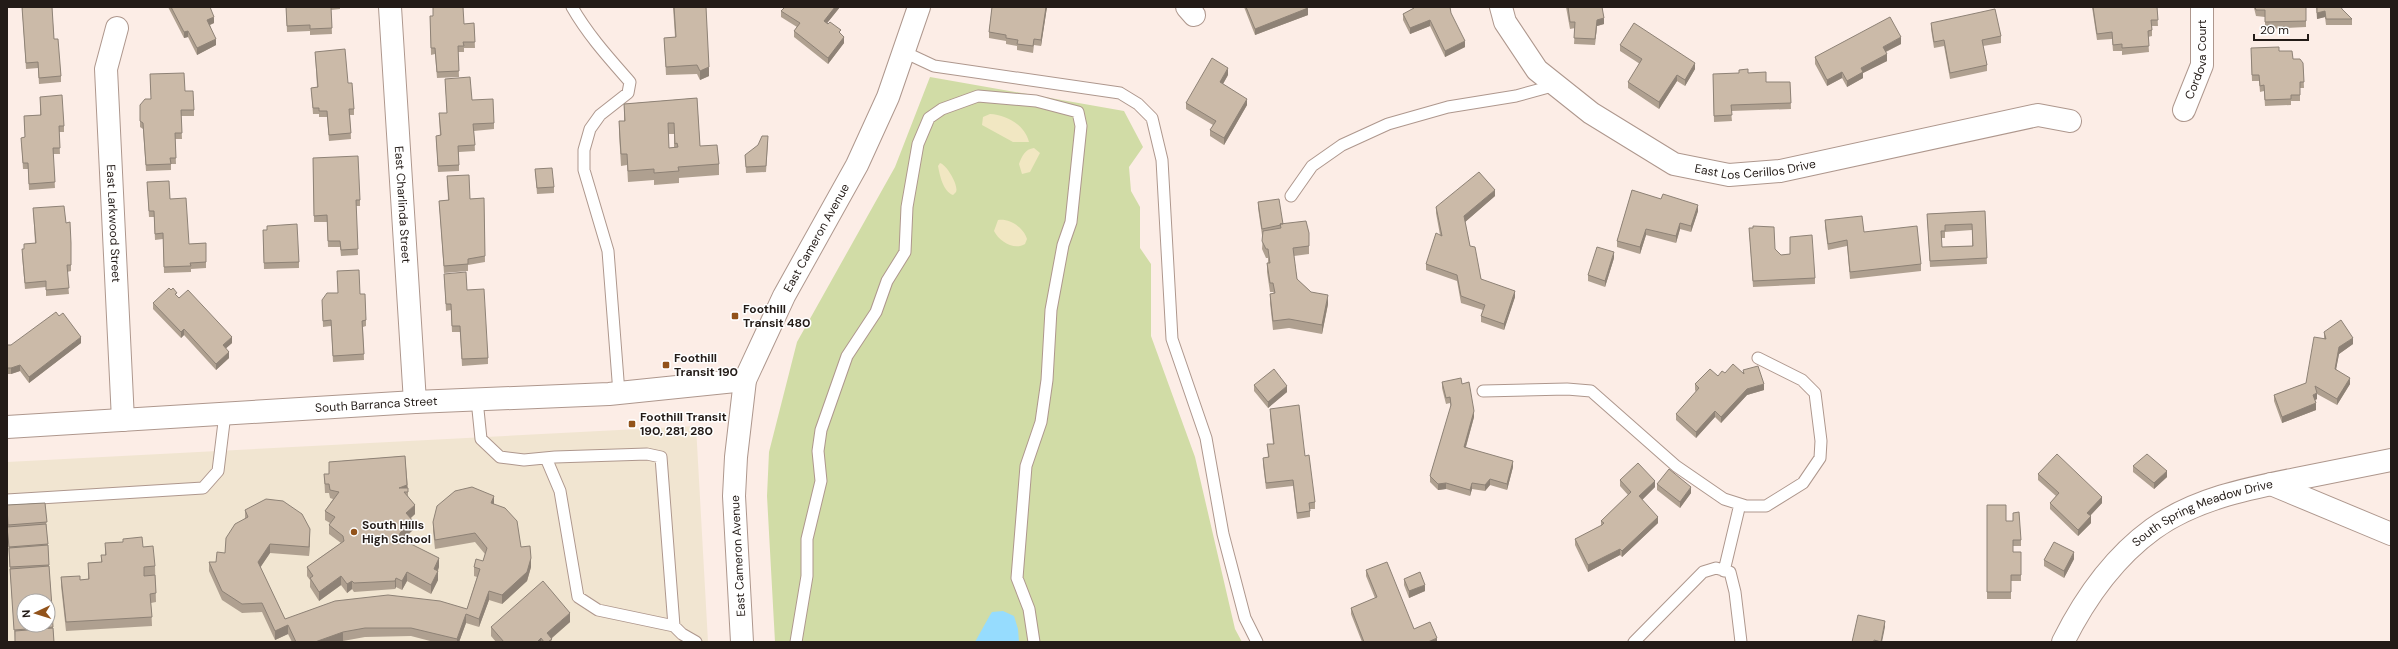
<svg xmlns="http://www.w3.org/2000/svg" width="2398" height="649" font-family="'DM Sans',sans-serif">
<rect width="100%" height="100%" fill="#fcede6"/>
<path fill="#f1e5d1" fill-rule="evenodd" d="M696,426L708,642H7V462ZM24,601H48V625H24Z"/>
<path fill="#d1dca6" d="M930,77L1124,111L1143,147L1129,167L1131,191L1140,207V248L1151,264V336L1195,457L1235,629L1242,642H775L767,496L769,452L797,342L895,167Z"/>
<path fill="#f1e7c2" d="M990,114C1007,115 1025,125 1029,142H1013L982,125L983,117Z
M1034,148L1040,153L1030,172L1022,174L1019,164C1022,156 1025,149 1034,148Z
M940,163C947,165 959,186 956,192L953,195C943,191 940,176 938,166Z
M998,220C1010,218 1024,228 1027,239L1025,244C1014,251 999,241 994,231Z"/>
<path fill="#96dcfe" d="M1003,611L1014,616L1018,629L1019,642H975L990,615L992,612Z"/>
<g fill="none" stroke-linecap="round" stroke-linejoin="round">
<defs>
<path id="service" d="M572,7C588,35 609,58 630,82L628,93L600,115L590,129L584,150V170L608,251L619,393
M904,52L934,66L1120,93L1138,104L1152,118L1162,160L1172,339L1206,438L1223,534L1245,618L1257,642
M1291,196L1312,166L1342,145L1388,124L1448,107L1516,96L1556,85
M1483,391L1567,389L1591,391L1676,466L1724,499L1746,506H1766L1803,483L1820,458L1821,441L1815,393L1802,380L1758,358
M477,400L481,439L500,457L524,460L555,457L647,454L661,457L674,626L682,634L696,642
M546,458L560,491L578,597L598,610L674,626
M7,500L203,488L218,471L225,414
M1724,571L1740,504
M796,642L807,576V539L821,481L818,451L821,430L847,356L876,312L887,281L905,252L907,207L918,144L929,118L942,109L978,96L1036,101L1078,112L1081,126L1071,222L1063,245L1051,310L1047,380L1041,422L1026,466L1017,578L1029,609L1034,642
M1634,642L1703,572L1716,568L1730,572L1735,592L1741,642"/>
<g id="minor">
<path id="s1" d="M390,7L415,402"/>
<path d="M1187,7L1194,15"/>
<path id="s2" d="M1501,7L1505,22L1537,70L1591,113L1674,164L1729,175L1780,171L2038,115L2070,121"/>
<path id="s3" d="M117,28L106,69L123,420"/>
<path id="s4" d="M2184,110L2202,65V7"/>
<path d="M2271,484L2391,534"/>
<path id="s5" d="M2063,642C2085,598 2113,558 2153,529C2196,498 2251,488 2301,478C2331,472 2361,466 2391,460"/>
</g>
<g id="secondary">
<path id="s6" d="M7,427L415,402L609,394L745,380"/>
<path id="s7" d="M742,642L734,496L736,457L745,380L784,296L857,165L888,97L919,7"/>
</g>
</defs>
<use href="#service" stroke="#ae978d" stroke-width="13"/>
<use href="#minor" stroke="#ae978d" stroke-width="24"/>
<use href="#secondary" stroke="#ae978d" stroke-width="24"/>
<use href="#service" stroke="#fff" stroke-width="11"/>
<use href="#minor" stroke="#fff" stroke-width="22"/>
<use href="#secondary" stroke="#fff" stroke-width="22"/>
</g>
<path fill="#afa090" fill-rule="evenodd" d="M22,7H52L54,39L61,76V82L39,84L38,68L26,69Z
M168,7H210L214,23L210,25L216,45L197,55L188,37L184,38Z
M286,7H340V9L331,10L332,34L310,35V31L287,32Z
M673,7H706L709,76L700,80L697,74L666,75L664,38L675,37Z
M840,7L827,23L841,34L844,43L828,64L794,37V31L797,27L781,17V11Z
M992,7H1047L1041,46L1034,45L1033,53L1017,50V46L1006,44V41L989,38V32Z
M1244,7H1307L1308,15L1255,35Z
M1413,7H1450L1451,13L1465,47L1445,57L1430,26L1410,34L1403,20V14L1413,9Z
M1566,7H1602L1604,24L1597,26L1595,45L1574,44L1575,28L1570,29Z
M2092,7H2157L2158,26H2152V36L2148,37L2149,52L2122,55V51H2113L2112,39L2097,40Z
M2248,7H2306V27L2265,29V17L2256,16L2254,8H2248Z
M2316,7H2341L2342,9L2352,19V25H2326L2325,17L2317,19Z
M430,16L464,24L474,23L475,48H464V52H458L459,77L437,78L435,54L431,55Z
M1931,23L2001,36V43L1983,46L1987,65V71L1950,79L1944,46L1934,48L1931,29Z
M1901,44L1886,52L1887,61L1863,73V78L1847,87L1842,78L1827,86L1815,64V57Z
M1620,45L1695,69L1685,86L1677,81L1659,109L1628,88V82L1640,64L1620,51Z
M2279,51L2293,59L2303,63L2304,88H2300V101H2291V105L2265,106L2264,91L2260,92L2259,81H2252L2251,54Z
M315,52L348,83L354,109V115H350L351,139L329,141L327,117H319V114H313L311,88L317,87Z
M1748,73L1766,82H1790L1791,109L1731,111L1732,121L1714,122L1713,80Z
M150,74L185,91L194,110V116H181L182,139H175L176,164H171V170L146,171L143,129L140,127V105L151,99Z
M1228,75L1223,84L1247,105L1224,145L1210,136V130L1213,125L1186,109V103Z
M445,79L472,100L494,123V129L474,131L475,151L459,152V171L438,172L436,136H440L439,113H447Z
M40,97L64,126V132H59L60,154H53L55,188L29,190L28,169H23L21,138L25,137L24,116L40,115Z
M697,98L700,146L719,164V175L679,178V183L654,185V180L628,182L627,165L621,166L619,133V121H624V104ZM668,134H674V147L669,148Z
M768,142L766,172L746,173L745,155Z
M313,158L360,200V206H356L358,255L341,256L340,247H328L327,222H314Z
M535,169L554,187V193L537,194Z
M447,176L470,199L484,198L485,262L468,265V271L444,273L439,201L448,200Z
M147,182L170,199L189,244L206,243V268L191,269V272L164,273L163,239L155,240L154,217H149Z
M1632,190L1698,211L1691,232L1680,229L1676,243L1646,235L1640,254L1617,247V241Z
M1495,196L1465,222L1470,246L1481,279L1515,297L1504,330L1481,322V316L1483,310L1461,303L1457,281L1426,270V264L1440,235L1436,213V207Z
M1258,202L1283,224L1309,233V254L1294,256L1297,279L1311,292L1328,304L1322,334L1289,328L1273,330L1270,303V294L1274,293L1273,292H1270L1267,272V263H1268V258H1266L1262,249L1263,235H1262L1258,208Z
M33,208L66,223L71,243V271L67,272L69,294L46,296V287L25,289L22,255V249H24V244L35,243Z
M1985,211L1987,264L1930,267L1927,214ZM1972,230V246L1942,247L1941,238H1945V232Z
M1825,220L1864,232L1921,264V271L1850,279L1847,246L1828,250L1825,227Z
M1749,228L1775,249L1781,255L1790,254V237L1815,278V284L1753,287Z
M263,230H267L299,262V268L264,269Z
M1614,258L1605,287L1588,281V275Z
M444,274L467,290L488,358V364L462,366L460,332H452L451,310L446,311Z
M360,294L366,320V326L363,327L364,360L333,362L331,326L323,327L322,300Z
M177,296L179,298L232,343L226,348L229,358L216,370L184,335L181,338L153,309V303Z
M2324,332L2353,344L2339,354L2336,369L2350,384L2337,405L2317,394V399L2315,400L2316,410L2282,423L2274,401V395L2306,383L2324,339Z
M81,343L29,383L20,371L11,374H7V345Z
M1743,370L1764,390L1747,395L1721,423L1715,417L1696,438L1676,420V414L1696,392L1695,390V384L1725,373H1743Z
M1442,382L1462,384L1474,417L1466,447L1513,467L1507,490L1490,485L1485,491L1472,489L1470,496L1446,489L1438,490L1430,482V476L1451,408L1450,403L1446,404L1442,388Z
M1254,385L1287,392L1268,408L1254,391Z
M1270,409L1305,456L1315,502V509H1310V517L1297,519L1293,486L1266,489L1263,464V458L1268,457L1267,444H1273L1270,415Z
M405,456L408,488V496L415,514L411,518L413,530L402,539L439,567L438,571V580L431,594L407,581L402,590L396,587L395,589L354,592L352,589L347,593L341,585L319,601L310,587V580L307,576V567L341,543L329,534V525L330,523L325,520V511L333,499L330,498L329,493H325L324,474H329V462Z
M2133,466L2167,477L2154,489L2133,472Z
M2038,474L2102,503L2090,516L2091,523L2078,536L2050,509V503L2056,496L2038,480Z
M1620,480L1655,487L1642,500L1658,523L1622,557L1620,555L1588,572L1575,545V539L1601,526V521L1628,495L1620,486Z
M1657,484L1691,493L1680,508L1657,490Z
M45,503L54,642H15L9,557L7,526V505ZM24,601H48V625Z
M494,504L521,547L531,567L527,581L502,604L489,600L479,627L466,623L459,642H434L411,636L365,637L343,641L339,642H292L288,634L275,640L262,612L242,613L222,600L209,571V562H216L225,553L245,519V510L310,538L309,556L270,553L260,567L285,619L467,609L477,577L474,576V567L483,561L485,554L475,542L435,549L433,531V522Z
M1987,505L2006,521L2021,540V546H2013V552L2021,575V581H2011V599H1987Z
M105,543L143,547L155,566L156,602L151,603L152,626L66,631L61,586V577L80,580L88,579V563L101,562V555H105Z
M2074,559L2064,578L2044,566V560Z
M1366,570L1414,629L1437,642H1362L1351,614V608L1375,598L1366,576Z
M1404,579L1425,591L1409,598L1404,585Z
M570,622L551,639L552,642H496L491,636V627Z"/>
<path fill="#8e8276" d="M835,7H840L824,27V21Z
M1046,7H1047L1041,46V40Z
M1308,8V15L1255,35V29Z
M2325,11V17L2317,19V13Z
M214,17V23L207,26V20Z
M1604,18V24L1597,26L1595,45L1597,20Z
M1430,20V26L1410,34V28Z
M188,31V37L184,38V32Z
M844,37V43L828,64V58Z
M1901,37V44L1883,53V47Z
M216,39V45L197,55V48Z
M1465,41V47L1445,57V51Z
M1887,54V61L1863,73V78L1847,87V81L1861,68Z
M1695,63V69L1685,86V80Z
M709,67V76L700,80V71Z
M1228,68V75L1220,89V82Z
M1842,72V78L1827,86V80Z
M1677,75V81L1659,109V102Z
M1247,99V105L1224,145V138Z
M1495,190V196L1464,223V216Z
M1698,205V211L1691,232V226Z
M1680,223V229L1676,243V236Z
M1646,229V235L1640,254V247Z
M1614,252V258L1605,287V281Z
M1515,291V297L1504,330V324Z
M1328,295V304L1322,334V325Z
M184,329V335L181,338V332Z
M81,337V343L29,383V377Z
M232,337V343L223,351V345Z
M2353,338V344L2339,354L2335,375V369L2339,347Z
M229,352V358L216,370V364Z
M20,365V371L11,374V368Z
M2350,378V384L2337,405V399Z
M1764,384V390L1747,395L1721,423V417L1747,389Z
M1287,386V392L1268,408V402Z
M2317,393V399L2313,401V395Z
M2316,403V410L2282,423V417Z
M1474,411V417L1464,453V447Z
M1715,411V417L1696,438V432Z
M1513,461V467L1507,490V484Z
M2167,471V477L2154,489V483Z
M1490,479V485L1485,491V485Z
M1655,481V487L1639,503V496Z
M1446,483V489L1438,490V484Z
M1472,483V489L1470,496V490Z
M407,485V492L399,488Z
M1691,487V493L1680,508V502Z
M494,496V505L491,503Z
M2102,497V503L2087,519V513Z
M415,505V514L406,522V513Z
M2091,516V523L2078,536V530Z
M1658,517V523L1622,557V551Z
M413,521V530L400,542V533Z
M310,529V538L309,556V547Z
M270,544V553L258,571V562Z
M1620,549V555L1588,572V565Z
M2074,552V559L2064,578V571Z
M439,558V567L434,578V569Z
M531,558V567L527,581L502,604V595Z
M438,571V580L431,594V585Z
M407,572V581L402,590V581Z
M341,576V585L319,601V592Z
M396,578V587L395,589V581Z
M352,581V589L347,593V584Z
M1425,585V591L1409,598V591Z
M489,591V600L479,627V619Z
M570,613V622L547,642V633Z
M466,614V623L459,642H457V639Z
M1885,621V627L1882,642H1881Z
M288,625V634L275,640V631Z
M343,632V641L339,642H315Z
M541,638V642H537Z
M1437,638V642H1428Z"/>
<path fill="#cbbaa8" stroke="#8e8276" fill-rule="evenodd" d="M22,7H52L54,39H58L61,76L39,78L38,62L26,63Z
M171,7H210L214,17L207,20L216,39L197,48L188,31L184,32Z
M286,7H331L332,28L310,29V25L287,26Z
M433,7H463L464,24L474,23L475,42H463L464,46H458L459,71L437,72L435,48H431L430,16H433Z
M674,7H706L709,67L700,71L697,65L666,67L664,38L676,37Z
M785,7H835L824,21L828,24L830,22L841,30L839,32L844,37L828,58L794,31L800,23L781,11Z
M992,7H1046L1041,40L1034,39L1033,46L1017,44L1018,40L1006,38V35L989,32Z
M1246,7H1307L1308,8L1255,29Z
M1414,7H1450L1451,13L1465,41L1445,51L1430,20L1410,28L1403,14L1414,8Z
M1568,7H1602L1604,18L1597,20L1595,39L1574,38L1575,22H1570Z
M2093,7H2157L2158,20H2151L2152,30L2148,31L2149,46L2122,48V44L2113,45L2112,32L2097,34Z
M2255,7H2306V21L2265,22V10H2256Z
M2317,7H2341L2342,9L2352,19H2326L2325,11L2317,13Z
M1995,9L2001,36L1982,40L1987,65L1950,73L1944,40L1934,42L1931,23Z
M1890,17L1901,37L1883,47L1887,54L1861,68L1863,72L1847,81L1842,72L1827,80L1815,57Z
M1634,23L1695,63L1685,80L1677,75L1659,102L1628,82L1642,59L1620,45Z
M2279,47V51H2292L2293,59H2300L2303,63L2304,82H2300V95H2291V99L2265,100L2264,85L2260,86L2259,75H2252L2251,48Z
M345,49L348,83H352L354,109H349L351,133L329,135L327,111H319V108H313L311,88L318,87L315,52Z
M1212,58L1228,68L1220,82L1247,99L1224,138L1210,130L1216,121L1186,103Z
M1748,69V73L1766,72V82H1790L1791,103L1731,105L1732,115L1714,116L1713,74L1739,73V70Z
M184,73L185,91H193L194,110H181L182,133H175L176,158H170L171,164L146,165L143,123L140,121V105L145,99H151L150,74Z
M470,77L472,100L493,99L494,123L473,124L475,145L458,146L459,165L438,166L436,136L441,135L439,113H447L445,79Z
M62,95L64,126H59L60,148H53L55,182L29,184L28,163H23L21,138L25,137L24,116L41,115L40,97Z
M697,98L700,146L717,145L719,164L678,167L679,171L654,173V169L628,171L627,154H621L619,121H625L624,104ZM668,123H674L675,144L677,143L678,147L669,148Z
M762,136H768L766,166L746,167L745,155L758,145Z
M358,156L360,200H356L358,249L341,250L340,241H328L327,215L314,216L313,158Z
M552,168L554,187L537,188L535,169Z
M1479,172L1495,190L1464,216L1470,246L1475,247L1481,279L1515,291L1504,324L1481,316L1485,305L1461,296L1457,275L1426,264L1436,233L1442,236L1436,207Z
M469,175L470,199L484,198L485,256L468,259V264L444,266L439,201L449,200L447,176Z
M169,181L170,199L186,198L189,244L206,243V262L190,263L191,266L164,267L163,233L155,234L154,211H149L147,182Z
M1632,190L1661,199L1663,194L1698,205L1691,226L1680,223L1676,236L1646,229L1640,247L1617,241Z
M1279,199L1283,224H1280L1281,225L1262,229L1258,202Z
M64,206L66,223L70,222L71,243V265H67L69,288L46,290V281L25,283L22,249H24V244L36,243L33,208Z
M1985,211L1987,258L1930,261L1927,214ZM1972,224L1973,246L1942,247L1941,231H1945V225Z
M1862,216L1864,232L1917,226L1921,264L1850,272L1847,240L1828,244L1825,220Z
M1306,221L1309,233V246L1293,248L1297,279L1311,292L1328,295L1322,325L1289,319L1273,321L1270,294L1275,293L1273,283H1270L1267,263H1270L1268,249H1266L1262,241L1263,231L1281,228L1280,224Z
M297,224L299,262L264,263L263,230H267V226Z
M1753,226L1774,227L1775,249L1781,255L1790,254V237L1812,235L1815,278L1753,281L1749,228H1753Z
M1597,247L1614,252L1605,281L1588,275Z
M359,270L360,294H365L366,320L362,321L364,354L333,356L331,320L323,321L322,300L327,293H338L337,271Z
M466,272L467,290L484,289L488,358L462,359L460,326H452L451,304H446L444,274Z
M169,288L171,290L173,288L177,293L175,294L179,298L188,290L232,337L223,345L229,352L216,364L184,329L181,332L153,303Z
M56,312L59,316L63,313L81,337L29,377L20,365L11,368H7V345H11Z
M2341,320L2353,338L2339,347L2335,369L2350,378L2337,399L2315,386L2317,393L2313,395L2316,403L2282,417L2274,395L2306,383L2314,337L2326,339L2324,332Z
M1733,364L1744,374L1743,370L1758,366L1764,384L1747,389L1721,417L1715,411L1696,432L1676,414L1699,388L1695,384L1710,369L1718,376L1722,371L1725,373Z
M1274,369L1287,386L1268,402L1254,385Z
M1461,378L1462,384L1469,382L1474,411L1464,447L1513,461L1507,484L1490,479L1485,485L1472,483L1470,490L1446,483L1438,484L1430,476L1451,405L1450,397L1446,398L1442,382Z
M1299,405L1305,456L1309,455L1315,502L1309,503L1310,511L1297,513L1293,480L1266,483L1263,458L1269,457L1267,444H1274L1270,409Z
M2057,454L2102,497L2087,513L2091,516L2078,530L2050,503L2059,493L2038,474Z
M2147,454L2167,471L2154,483L2133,466Z
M405,456L407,485L399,488H408V492H404L415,505L406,513L413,521L400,533L399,538L439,558L434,569L438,571L431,585L407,572L402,581L396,578L395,581L354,583L352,581L347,584L341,576L319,592L310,578L313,576L307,567L344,541L343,536L329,525L335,517L325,511L339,492L330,490L329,484H325L324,474H329V462Z
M1638,463L1655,481L1639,496L1658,517L1622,551L1620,549L1588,565L1575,539L1602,525L1604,523L1601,521L1631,492L1620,480Z
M1669,469L1691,487L1680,502L1657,484Z
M472,487L494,496L491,503L505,508L517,521L521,547L530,546L531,558L527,572L502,595L489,591L479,619L466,614L457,639L411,628H365L343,632L315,642H296L288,625L275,631L262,603L242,604L222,591L209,562H216L217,552L225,553L226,538L235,524L248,517L245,510L266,499L283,501L302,514L310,529L309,547L270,544L258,562L285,619L335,601L388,595L440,601L467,609L480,569L474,567L476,559L483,561L487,548L475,533L435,540L433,522L437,506L455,491Z
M45,503L47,522L8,525L7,505Z
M1987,505H2006V521H2013V513L2019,512L2021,540H2013V552H2021V575H2011V592H1987Z
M46,524L48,544L9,547L7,527Z
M142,537L143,547L153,546L155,566L144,567V576L155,575L156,593L150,594L152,617L66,622L61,577L80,576V580L89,579L88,563L102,562L101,555H106L105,543L123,542V539Z
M2054,542L2074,552L2064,571L2044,560Z
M48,545L49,565L10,567L9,548Z
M1387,562L1414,629L1430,622L1437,638L1428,642H1364L1351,608L1377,597L1366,570Z
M49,566L52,607H48V601H24V609L19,610L24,609V625H48V608H52L53,627L14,630L10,569Z
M1420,572L1425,585L1409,591L1404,579Z
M543,581L570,613L547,633L552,639L548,642H544L541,638L537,642H504L491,627Z
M1858,615L1885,621L1881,642L1874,640V642H1852Z
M53,628L54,642H15V631Z"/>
<g fill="#92531b" stroke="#fff" stroke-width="1.5">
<rect x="731" y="312" width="8" height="8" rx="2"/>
<rect x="662" y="361" width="8" height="8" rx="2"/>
<rect x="628" y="420" width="8" height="8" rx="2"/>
<circle cx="354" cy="532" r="4"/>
</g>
<g text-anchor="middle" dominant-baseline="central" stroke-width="3" stroke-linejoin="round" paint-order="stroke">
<g font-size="12" fill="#231b17" stroke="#fff">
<text stroke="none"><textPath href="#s4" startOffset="53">Cordova Court</textPath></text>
<text stroke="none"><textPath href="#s2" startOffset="322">East Los Cerillos Drive</textPath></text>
<text stroke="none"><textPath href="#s1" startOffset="198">East Charlinda Street</textPath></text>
<text stroke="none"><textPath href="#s3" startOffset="197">East Larkwood Street</textPath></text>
<text stroke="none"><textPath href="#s7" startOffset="422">East Cameron Avenue</textPath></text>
<text stroke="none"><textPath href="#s6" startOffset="370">South Barranca Street</textPath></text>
<text stroke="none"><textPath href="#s5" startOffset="198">South Spring Meadow Drive</textPath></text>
<text transform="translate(738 556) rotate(-93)">East Cameron Avenue</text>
</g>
<g font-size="12" font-weight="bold" fill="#231b17" stroke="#fff" text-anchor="start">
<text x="743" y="309">Foothill<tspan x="743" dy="14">Transit 480</tspan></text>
<text x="674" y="358">Foothill<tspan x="674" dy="14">Transit 190</tspan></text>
<text x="640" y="417">Foothill Transit<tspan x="640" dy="14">190, 281, 280</tspan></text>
<text x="362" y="525">South Hills<tspan x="362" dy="14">High School</tspan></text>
</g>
</g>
<rect width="2398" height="649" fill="none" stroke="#231b17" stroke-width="16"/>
<g transform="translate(36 613) rotate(266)"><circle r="19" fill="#ffffff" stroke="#a7a4a2"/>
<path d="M0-3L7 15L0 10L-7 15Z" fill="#92531b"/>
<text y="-6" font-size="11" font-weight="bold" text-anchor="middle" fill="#231b17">N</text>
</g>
<path d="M2254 34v6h54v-6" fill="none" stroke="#231b17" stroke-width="2"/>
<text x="2260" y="34" font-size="12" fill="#231b17" stroke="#ffffff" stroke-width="3" paint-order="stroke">20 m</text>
</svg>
